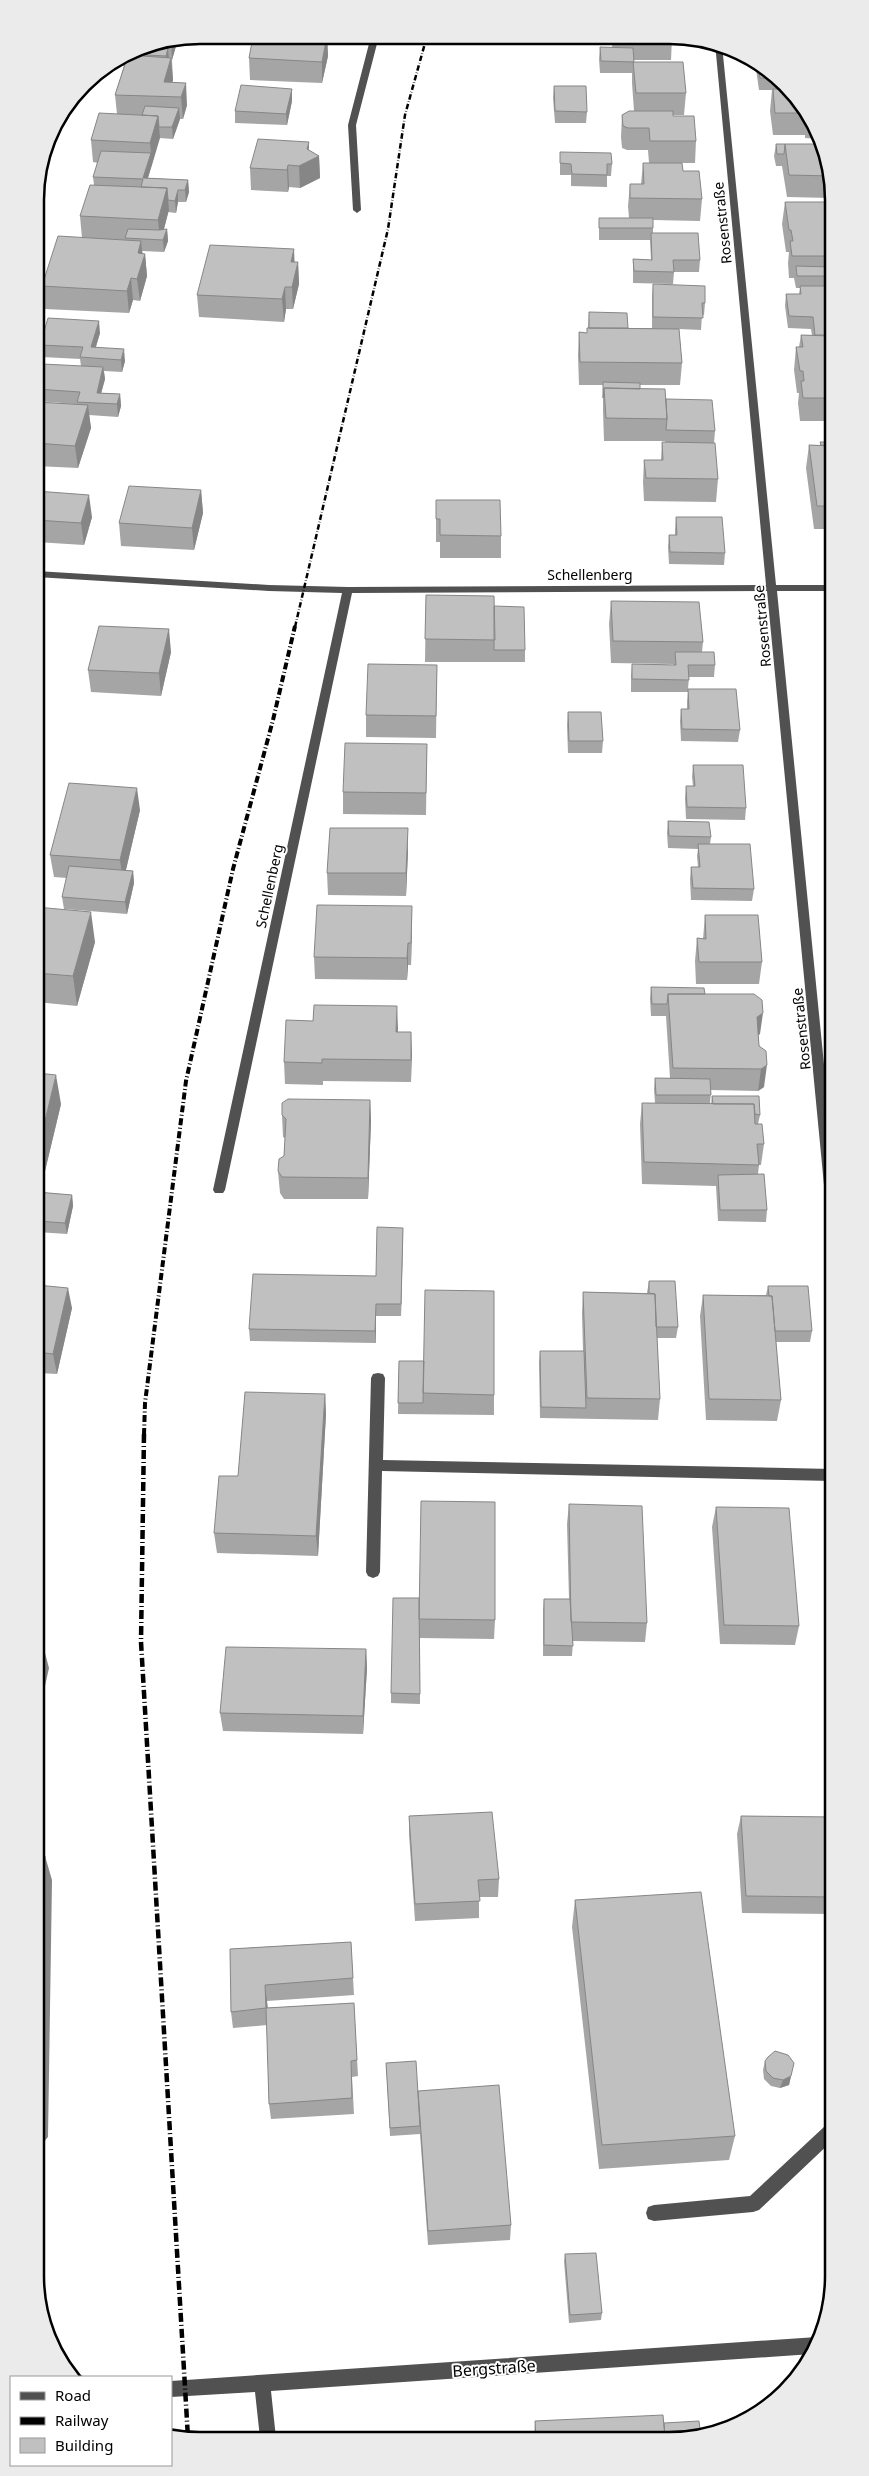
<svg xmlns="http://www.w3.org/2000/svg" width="869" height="2476" font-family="'Noto Sans',sans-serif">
<rect width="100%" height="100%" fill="#fff"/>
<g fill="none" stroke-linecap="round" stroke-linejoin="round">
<path fill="#515151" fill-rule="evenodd" d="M371,36H379L356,125L361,210L357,213L353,210L348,125Z
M715,43L722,45L776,585H831V591H777L832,1145V1211L828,1209L826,1206L767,591L352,593L225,1190L223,1193H215L213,1190L342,593L269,591L36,577V571L269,585L348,587L766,585Z
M378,1373L383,1374L385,1378L383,1460L833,1469V1481L382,1471L380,1572L378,1576L373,1578L368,1576L366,1572L371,1378L373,1374Z
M831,2124H833V2140L759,2210L753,2212L654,2221L648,2219L646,2213L648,2207L654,2205L750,2196L825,2126Z
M817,2337L822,2339L812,2354L271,2391L276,2438H260L255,2392L171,2397V2381Z"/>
<path stroke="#000" stroke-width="2.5" stroke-dasharray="5.5 2 0.5 2" stroke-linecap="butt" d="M295,627L388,229L405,115L427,36"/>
<path stroke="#000" stroke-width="4" stroke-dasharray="7 2.5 1 2.5" stroke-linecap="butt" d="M144,1435L145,1403L186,1081L233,869L273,720L295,626"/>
<path stroke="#000" stroke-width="4.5" stroke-dasharray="9 3 1 3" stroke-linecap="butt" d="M144,1434L141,1642L188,2438"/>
</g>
<path fill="#a5a5a5" d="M327,36L328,56L322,83L250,80L249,58L273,43Z
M613,38H672L671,60H634V62L686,93L684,115H673V116L696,141L695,163H649L648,150H627L622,148L621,137L622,115L634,111L632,83V73H600L599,59L600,47L612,48Z
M178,39L172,60L173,80L172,83L187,105L183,119H180L173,139L159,138L148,178L188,180L189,192L186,202H178L176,213L168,212L164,229H167L168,241L164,252L142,251L143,254H145L147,276L140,301L133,300L129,313L45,309L42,286L82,238L80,216L94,185L93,177L98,163L93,162L91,140L117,114L115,95L124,66L120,65L119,59L137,47Z
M755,62L785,83L812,118L820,139L805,138V135H773L770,111L772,90H759Z
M554,86L587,112L586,123H555L553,98Z
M292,89V101L287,125L235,123V111Z
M309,142V150L319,156L320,178L300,188L289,187L288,192L251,190L250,168Z
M776,144H822L831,168V198L787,197L782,166H776L774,156Z
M560,152L612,164L611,176H607V187L571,186V175H560Z
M643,163L683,171L702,199L700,221L653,220V233L700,260L699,272H674L673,284L633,283V259L651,260L650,240H599V218H629L628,206L630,184H641Z
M785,202H831V421H800L798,403L799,393H797L794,370L796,347H799L801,335H812L811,329L788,328L785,306L786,294H799L800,288H796L794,278H789L788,263L789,252H786L782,224Z
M294,249V262H298L299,284L293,309H286L284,322L199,317L197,295Z
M653,284L705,303L704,315H702L701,330L679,329L682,363L680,385H640V389L666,399L715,431L714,443L718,479L716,502L644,501L643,482L644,460H661L662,442H665V441H604L603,411V385H579L578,355L579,332L587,333L588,328L589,312L628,328H652V296Z
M100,333L96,347L125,361L122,372L104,371L105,379L101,393L120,394L121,406L118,417L89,415L91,428L78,468L36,466V402L77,404L36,401V384L81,366L80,359L42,357L40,345Z
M820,442H831V529H814L806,468L809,445H820Z
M36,466L41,489L40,492L92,517L84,545L36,542Z
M201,490L203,513L194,550L121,546L119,523Z
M436,500L501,536V558H440V542H436Z
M676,517L725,553L724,565L669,564L668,547L669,535H675V529Z
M426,595L494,606L525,650V662H425Z
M611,601L703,642L702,652L715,665L714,677H689L688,689L740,730L738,742L681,741L680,721L681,709H687V701L688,692H631V676L632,664L674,665L673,664L611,663L609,624Z
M171,652L161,696L91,692L88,670Z
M437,665L436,738L366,737V715Z
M568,712L603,741L602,753H568L567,725Z
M831,732H832V784L828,754Z
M427,744L426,815L343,814V792Z
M693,765L746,808L745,820L686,819L685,798L686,786H693L692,777Z
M140,810L126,870L133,871L134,883L127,914L64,909L62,897L67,878L54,877L50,855Z
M668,821L711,837L710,844L754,889L752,901L691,900L690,879L691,867H698L697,856L698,849L668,848L667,833Z
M408,851L406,896L328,895L327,873Z
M412,906L411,965H408L407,980L315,979L314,957Z
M36,907L95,942L77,1006L36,1002Z
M705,915L762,962L759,984H696L695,961L697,938L703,939Z
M651,987L705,994L760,1034L758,1035L764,1087L758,1091L711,1090L710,1104H711L712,1096L760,1115L758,1124L764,1144L761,1165H759L758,1174L767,1210L766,1222L718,1221L716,1186L642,1184L640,1124L642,1103H655L654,1089L655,1078H670L666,1016H651L650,999Z
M313,1021L397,1032H411V1082L323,1081V1085L285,1084L284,1062Z
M37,1073L61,1104L45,1171L37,1170Z
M370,1100L371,1121L368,1199H284L280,1193L278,1171L284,1156L285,1138L283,1137L282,1115Z
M37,1192L72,1195L73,1206L67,1234L37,1232Z
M403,1228L401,1316H376V1343L250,1341L249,1329L376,1276Z
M649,1281L678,1327L676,1338H657L660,1399L658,1420L540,1418L539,1362L540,1351H583L582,1313L583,1292L647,1293Z
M37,1285L72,1308L57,1374L37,1373Z
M768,1286L812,1331L810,1342H776L781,1400L777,1421L706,1420L700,1316L703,1295H766Z
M399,1361L494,1395V1415L398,1414Z
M325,1394L326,1414L318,1556L217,1553L214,1533L238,1476Z
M569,1504L647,1623L645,1642L573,1641L572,1656H543V1610L544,1599H569L567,1524Z
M716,1507L799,1626L795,1645L720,1644L712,1527Z
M419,1598L495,1620L494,1639L420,1638V1704L391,1703V1693Z
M366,1649L367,1668L363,1734L223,1731L220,1713Z
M409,1816L499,1879L498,1897H479V1918L415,1921L409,1834Z
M741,1816L833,1817V1914L742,1913L737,1834Z
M575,1900L735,2136L729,2160L599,2169L572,1927Z
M351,1942L354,1995L267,2001L268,2008L354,2003L358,2076L352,2077L354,2114L271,2119L269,2104L267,2025L233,2028L231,2012L230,1949Z
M765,2061L791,2076L789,2085L780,2088L771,2086L764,2079L763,2070Z
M386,2063L418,2094L511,2225L510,2240L428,2245L420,2134L390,2136Z
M565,2254L602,2313L601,2320L569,2323L564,2261Z
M755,2409H764L752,2419Z
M535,2421L664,2423L701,2438H534Z"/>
<path fill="#868686" d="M327,36L328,56L322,83V62Z
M178,39L172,60L171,41Z
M168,48L169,60L166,68V56Z
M171,58L173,80L168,97L164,82Z
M186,83L187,105L183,119L181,97Z
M292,89V101L287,125L286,114Z
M179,108L180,119L173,139L172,127Z
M158,116L160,138L152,165L144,190L143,178L151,153L150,143Z
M309,142V161L319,156L320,178L300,188L299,166L307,149Z
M288,165L289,187L288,192L287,170Z
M188,180L189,192L186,202L185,190Z
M167,188L169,210L161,240H160L158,220Z
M178,190V202L176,213L175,201Z
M167,229L168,241L164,252L163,240Z
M141,241L143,259L145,254L147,276L140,301L137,279L138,253Z
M294,249L295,271L291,262Z
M298,262L299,284L293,309L292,287Z
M131,278L133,300L129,313L127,291Z
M285,287L286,309L284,322L282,299Z
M99,321L100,333L92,359L91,347Z
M124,349L125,361L122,372L121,360Z
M103,367L105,379L98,405L97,393Z
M120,394L121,406L118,417L117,404Z
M88,405L91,428L78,468L75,446Z
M38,466L41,489L36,504V472Z
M201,490L203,513L194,550L192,528Z
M89,495L92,517L84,545L81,523Z
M41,588L44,611L36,639V605Z
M169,629L171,652L161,696L159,673Z
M137,788L140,810L123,882L120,860Z
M408,828V851L406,896V873Z
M133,871L134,883L127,914L125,902Z
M412,906V928L411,965V943Z
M91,912L95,942L77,1006L73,976Z
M408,943V965L407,980V958Z
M397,1006L398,1028L397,1054L396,1032Z
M763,1013L760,1034L754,1038L757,1017Z
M411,1032L412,1054L411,1082Z
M767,1065L764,1087L758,1091L761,1069Z
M56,1075L61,1104L45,1171L40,1142Z
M370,1100L371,1121L368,1199V1178Z
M72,1195L73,1206L67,1234L65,1223Z
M403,1228V1239L401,1316V1304Z
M68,1288L72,1308L57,1374L53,1354Z
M376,1304V1343L375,1331Z
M325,1394L326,1414L318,1556L316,1536Z
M44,1649L49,1668L37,1722V1681Z
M366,1649L367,1668L363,1734V1716Z
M45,1856L52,1880L48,2137L38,2149V2121Z
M265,1985L267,2001L268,2025L266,2008Z
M791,2076L789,2085L780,2088L783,2080Z"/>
<path fill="#c0c0c0" stroke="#868686" d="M275,35L327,36L322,62L249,58L252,42L273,43Z
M137,47H141L168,48L166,56L127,54Z
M600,47L633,48L634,62L601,61Z
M128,55L171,58L164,82L186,83L181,97L115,95Z
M633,62H683L686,93H636Z
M758,64L779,78H760Z
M241,85L292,89L286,114L235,111Z
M554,86H586L587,112L555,111Z
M773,89H790L811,117H808V113H775Z
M145,106L179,108L172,127H159L158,116L142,115Z
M629,111H673V116H694L696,141H650L649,128H628L623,126L622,115Z
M99,113L158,116L150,143L91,140Z
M258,139L309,142L307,149L319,156L299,166L288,165L287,170L250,168Z
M776,144H785L784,154H777Z
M785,144H822L831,168V176L789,175Z
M101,151L151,153L143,178L188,180L185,190H178L175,201L168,200L167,188L141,187L143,179L93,177Z
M560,152L611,153L612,164H607V175L572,174L571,164L560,163Z
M643,163H682L683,171H699L702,199L630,198V184H644Z
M90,185L167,188L158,220L80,216Z
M785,202H831V256H792L790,241H793L791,230H789Z
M599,218H653V228H599Z
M128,229L159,230L167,229L163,240L125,238Z
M651,233H698L700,260H673L674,272L634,271L633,259L652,260Z
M58,236L141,241L138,253L145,254L137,279L131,278L127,291L42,286Z
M210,245L294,249L291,262H298L292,287H285L282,299L197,295Z
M796,266L831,267V276H797Z
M653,284L705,286V303H702L703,318L653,317Z
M800,286H831V335H815L813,317L789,316L786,294H801Z
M589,312L627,313L628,328H589Z
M48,318L99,321L91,347L124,349L121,360L80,357L83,347L40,345Z
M587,328L679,329L682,363L580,362L579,332L587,333Z
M801,335L831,336V398H803L801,381H804L803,371H800L796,347H803Z
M42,364L103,367L97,393L120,394L117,404L77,402L80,392L36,389V384Z
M603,382L640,383V389L604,388L603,398Z
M604,388L665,389L667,419L606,418Z
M666,399L712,400L715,431L666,430L667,419Z
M36,402L88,405L75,446L36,443Z
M662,442L715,443L718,479L646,478L644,460H663Z
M820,442H831V446L821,445Z
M809,445L831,446V506H817Z
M129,486L201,490L192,528L119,523Z
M36,491L89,495L81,523L36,520Z
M436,500H500L501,536L440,535V519H436Z
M676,517H722L725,553L670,552L669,535H677Z
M36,588H41L36,605Z
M426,595L494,596L495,640L425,639Z
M611,601L699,602L703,642L613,641Z
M494,606L524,607L525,650H494Z
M99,626L169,629L159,673L88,670Z
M675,652H714L715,665H688L689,680L632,679V664L676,665Z
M368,664L437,665L436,716L366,715Z
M688,689H736L740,730L682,729L681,709H689Z
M568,712H601L603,741H569Z
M345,743L427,744L426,793L343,792Z
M693,765H743L746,808L687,807L686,786H695Z
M69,783L137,788L120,860L50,855Z
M668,821L709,822L711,837L669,836Z
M330,828H408L406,873H327Z
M698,844H750L754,889L693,888L691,867H700Z
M69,866L133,871L125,902L62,897Z
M317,905L412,906L411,943H408L407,958L314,957Z
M36,907L91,912L73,976L36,973Z
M705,915H758L762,962H699L697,938L706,939Z
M651,987L704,988L705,994H668L667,1004H652Z
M668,994H754L762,1000L763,1013L757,1017L759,1046L766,1051L767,1065L761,1069L673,1068Z
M314,1005L397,1006L396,1032H411V1060L322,1059V1063L284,1062L286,1020L313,1021Z
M37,1073L56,1075L40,1142L37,1141Z
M655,1078L710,1079L711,1095H656Z
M712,1096H759L760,1115L755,1114L754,1104H713Z
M288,1099L370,1100L368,1178L282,1177L278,1171L279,1159L284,1156L286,1119L282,1115V1103Z
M642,1103L754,1104L755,1124H762L764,1144H757L759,1165L644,1162Z
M764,1174L767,1210H720L718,1175Z
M37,1192L72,1195L65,1223L37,1221Z
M377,1227L403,1228L401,1304H376L375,1331L249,1329L253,1274L376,1276Z
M649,1281H675L678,1327H656L655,1294L649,1293Z
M37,1285L68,1288L53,1354L37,1352Z
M768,1286H808L812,1331H775L772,1296H769Z
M425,1290L494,1291V1395L423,1393Z
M583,1292L655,1294L660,1399L587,1398Z
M703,1295L772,1296L781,1400L709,1399Z
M540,1351H584L586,1408L541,1407Z
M399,1361H424L423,1403H398Z
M245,1392L325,1394L316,1536L214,1533L219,1476H238Z
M421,1501L495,1502V1620L419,1619Z
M569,1504L642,1506L647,1623L571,1622Z
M716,1507L789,1508L799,1626L724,1625Z
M393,1598H419L420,1694L391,1693Z
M544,1599H570L573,1646L544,1645Z
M226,1647L366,1649L363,1716L220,1713Z
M37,1648L44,1649L37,1681Z
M492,1812L499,1879L478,1880L480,1901L415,1904L409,1816Z
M741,1816L833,1817V1897L746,1896Z
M45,1856L42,2117L38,2121V1857Z
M701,1892L735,2136L602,2145L575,1900Z
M351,1942L353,1978L265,1985L266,2008L231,2012L230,1949Z
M354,2003L357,2060L351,2061L352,2098L269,2104L266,2008Z
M775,2051L788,2055L794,2063L791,2076L783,2080L773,2078L766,2071L765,2061L768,2057Z
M416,2061L420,2126L390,2128L386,2063Z
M499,2085L511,2225L428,2231L418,2091Z
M596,2253L602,2313L570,2315L565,2254Z
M755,2409H764L756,2415Z
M663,2415L665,2438H536L535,2421Z
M699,2421L701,2438H665L664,2423Z"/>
<g text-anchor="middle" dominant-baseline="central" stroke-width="4" stroke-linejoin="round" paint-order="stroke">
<g font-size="14" fill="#000" stroke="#fff">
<text transform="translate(722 223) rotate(-96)">Rosenstraße</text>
<text x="590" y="574">Schellenberg</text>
<text transform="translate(762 626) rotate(-95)">Rosenstraße</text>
<text transform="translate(269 886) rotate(-78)">Schellenberg</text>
<text transform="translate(801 1029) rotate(-96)">Rosenstraße</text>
</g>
<g font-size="16" fill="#000" stroke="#fff">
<text transform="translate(494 2368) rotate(-4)">Bergstraße</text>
</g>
</g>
<path d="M0 0H869V2476H0ZM200 44H669A156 156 0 0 1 825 200V2276A156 156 0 0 1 669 2432H200A156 156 0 0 1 44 2276V200A156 156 0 0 1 200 44Z" fill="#ebebeb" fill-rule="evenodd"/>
<path fill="none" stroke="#000" stroke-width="2.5" d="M200 44H669A156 156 0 0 1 825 200V2276A156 156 0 0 1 669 2432H200A156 156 0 0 1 44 2276V200A156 156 0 0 1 200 44Z"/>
<rect x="10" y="2376" width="162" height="90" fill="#ffffff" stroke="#999999"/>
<rect x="20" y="2392" width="25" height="8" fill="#515151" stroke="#999999"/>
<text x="55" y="2401" font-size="15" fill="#000000">Road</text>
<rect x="20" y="2417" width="25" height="8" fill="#000000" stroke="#999999"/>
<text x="55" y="2426" font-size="15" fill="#000000">Railway</text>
<rect x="20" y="2438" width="25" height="15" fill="#c0c0c0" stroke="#999999"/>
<text x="55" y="2451" font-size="15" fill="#000000">Building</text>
</svg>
